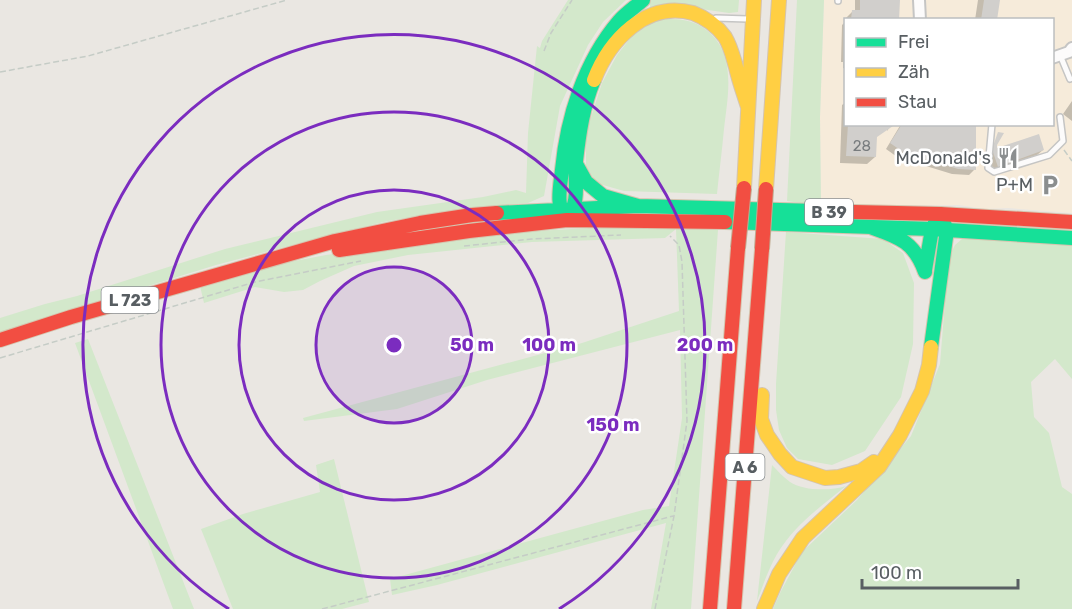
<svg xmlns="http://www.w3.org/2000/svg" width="1072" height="609" font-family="Rubik,sans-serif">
<rect width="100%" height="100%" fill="#eae7e2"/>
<path fill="#f6ebda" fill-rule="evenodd" d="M824,0H1072V213L1008,208L985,209L959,205L821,206L820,117ZM846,20H1052V124H846Z"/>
<path fill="#d3e8cb" d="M568,0H626L603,22L588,45L560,106L544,196L528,203L454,210L388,221L330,235L216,265L0,332V318L45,304L77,296L225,249L377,212L483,197L516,190L526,193L528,133L537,46L540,48L542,41Z
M650,0H739L738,12L729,13L701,9L650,8Z
M797,0H824L820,117L821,206L787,201Z
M657,19C672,19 689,18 702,27C738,50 728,94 724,129C722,151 719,173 717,194L624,191L596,183L586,166V133L602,83L617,55L632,36Z
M590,228H688L718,230L691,609H651L666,523L437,585L392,595L390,579L643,510L669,506L682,418L680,330L487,380L397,409L304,421L303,418L582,343L679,311L676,229L665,238L532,242L408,255L354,266L320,281L303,290L284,292L255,287L204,303L200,286L274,265L326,255L478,234Z
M786,232L883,239L903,253L914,283L913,344L901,397L865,451L832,465L798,459L787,448L779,430L776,410V384Z
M976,237L1072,244V379L1055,359L1031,382L1034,417L1049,433L1062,487L1072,494V609H773L781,591L802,552L857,500L911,436L940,364L947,277L950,255L955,245L962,239Z
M88,339L194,609H173L75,343Z
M334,459L369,602L342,609H233L201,529L243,514L320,492L316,465Z
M772,465C778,471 783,477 790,482C803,491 831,491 846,486C825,503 799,522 783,545C771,561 764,583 757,601Z"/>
<path fill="#0003" d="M855,0H898L897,20H846V69L843,68V62H841L842,25L845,22V19L853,11H855Z
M978,0H998L996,20H975Z
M1072,101V121L1063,114Z
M846,102V124H892L887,131V129L870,139L875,157L867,164L840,163L842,105Z
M901,124H975L974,170L969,175L952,174L926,166L900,159L886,149Z
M1038,136L1043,150L1037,155L992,171L987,156L992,151Z"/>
<path fill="#d1cfcc" d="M860,0H900L899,20H851L852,10H860Z
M984,0H1000L997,20H981Z
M848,124H893V126L877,137L876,157L846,156Z
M902,124H976V170L958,169L932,161L906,154L890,143Z
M998,132L1004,133L997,145V148L1039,134L1044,150L998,167L992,149Z"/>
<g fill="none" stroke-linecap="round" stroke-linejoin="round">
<defs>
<path id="lane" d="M838,1V0
M716,18L748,19
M1060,55L1070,79
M992,124L988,168L994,172L1049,155L1063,141L1060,117"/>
<path id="street" d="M919,0L920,20
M1052,58L1069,52L1072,48"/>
<path id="fast" d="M594,80C583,106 579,134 576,161C574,185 581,198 567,220H565C556,204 560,188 562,170C567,118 584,62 619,21C626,13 635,7 643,0
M576,164L586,182L603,196L638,206
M497,213L638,206L854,212
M725,222L932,229L1072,238
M870,227C898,237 914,241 925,272
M925,270L932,229L940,214L947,230L931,347"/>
<path id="slow" d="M594,80C609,41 646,0 693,13C706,18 717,26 725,37C731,47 733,57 736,67C739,81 744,94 748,107
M744,188L754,0
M766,189L779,0
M762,395L761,419L767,435L780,454L792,467L825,478L839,477L861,471L874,462
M764,609L779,574L803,538L879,467L900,435L922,391L929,365L931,347"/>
<path id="jam" d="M854,212L940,214L1072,222
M339,250L469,231L567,220L725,222
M0,340L71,317L335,241L420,223L472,215L497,213
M710,609L738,248
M734,609L762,249"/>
</defs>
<use href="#lane" stroke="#c5c5c4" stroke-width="8"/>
<use href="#street" stroke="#c5c5c4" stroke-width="14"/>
<use href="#fast" stroke="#d5c4ae" stroke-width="16"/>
<use href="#slow" stroke="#d5c4ae" stroke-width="16"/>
<use href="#jam" stroke="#d5c4ae" stroke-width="16"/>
<path stroke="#c5ccc6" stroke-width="1.5" stroke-dasharray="6 3" stroke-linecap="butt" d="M544,51L551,33L572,0
M0,72L88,56L287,0
M1064,150L1072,161
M464,246L532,239L621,235
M0,358L255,282L361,261
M322,609L673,516
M655,609L674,516L687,421L682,262L679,245L670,236"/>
<use href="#lane" stroke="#fcfbfb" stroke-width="5"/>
<use href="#street" stroke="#fcfbfb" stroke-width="10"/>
<use href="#fast" stroke="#16e098" stroke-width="14"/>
<use href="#slow" stroke="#ffcf43" stroke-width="14"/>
<use href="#jam" stroke="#f24e42" stroke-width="14"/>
<defs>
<path id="jam-bridge" d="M738,248L744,188
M762,249L766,189"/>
</defs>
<use href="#jam-bridge" stroke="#c1aa90" stroke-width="16" stroke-linecap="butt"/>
<use href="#jam-bridge" stroke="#f24e42" stroke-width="14"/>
</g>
<circle cx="394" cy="345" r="78" fill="#7b2cbf" fill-opacity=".12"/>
<g fill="none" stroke="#7b2cbf" stroke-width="3">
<circle cx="394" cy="345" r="78"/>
<circle cx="394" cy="345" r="155"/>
<circle cx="394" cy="345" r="233"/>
<path d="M229 609A311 311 0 1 1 559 609"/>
</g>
<defs>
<symbol id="restaurant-bare" viewBox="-9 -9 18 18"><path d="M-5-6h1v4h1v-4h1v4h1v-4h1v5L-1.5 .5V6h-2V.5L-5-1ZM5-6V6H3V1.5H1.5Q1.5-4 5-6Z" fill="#8b8e8f" stroke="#fff" stroke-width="2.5" paint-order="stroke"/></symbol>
<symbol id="parking-bare" viewBox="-9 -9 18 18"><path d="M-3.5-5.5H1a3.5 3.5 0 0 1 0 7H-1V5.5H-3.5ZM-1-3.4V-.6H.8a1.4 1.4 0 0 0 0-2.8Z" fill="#8b8e8f" stroke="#fff" stroke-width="2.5" paint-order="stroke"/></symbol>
</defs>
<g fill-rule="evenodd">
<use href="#restaurant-bare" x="993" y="143" width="30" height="30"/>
<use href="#parking-bare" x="1035" y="170" width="30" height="30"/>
</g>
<g text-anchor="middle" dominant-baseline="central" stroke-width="5" stroke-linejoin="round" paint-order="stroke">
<g font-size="15" fill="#787c7e">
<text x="862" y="146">28</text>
</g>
<g fill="#fff" stroke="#8a8e91" stroke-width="1.5">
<rect x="805" y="199" width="48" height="26" rx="4.5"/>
<rect x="101.5" y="287" width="57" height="26" rx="4.5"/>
<rect x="725.5" y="454" width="39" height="26" rx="4.5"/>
</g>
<g font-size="16" font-weight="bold" fill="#585e62">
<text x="829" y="212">B 39</text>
<text x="130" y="300">L 723</text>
<text x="745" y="467">A 6</text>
</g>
<g font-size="18" fill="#585e62" stroke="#fff" text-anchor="end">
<text x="991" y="158">McDonald's</text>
<text x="1033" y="185">P+M</text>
</g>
</g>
<circle cx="394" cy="345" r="9" fill="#7b2cbf" stroke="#fff" stroke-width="3"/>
<g font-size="18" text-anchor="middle" font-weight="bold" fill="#7b2cbf" stroke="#fff" stroke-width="5" stroke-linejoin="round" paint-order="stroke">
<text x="472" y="351">50 m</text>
<text x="549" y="351">100 m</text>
<text x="705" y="351">200 m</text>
<text x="613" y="431">150 m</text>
</g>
<rect x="844" y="18" width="210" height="108" fill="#ffffff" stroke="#bcbfc0" stroke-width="1.5"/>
<rect x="856" y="38" width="30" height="9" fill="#16e098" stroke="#bcbfc0" stroke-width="1.5"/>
<text x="898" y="48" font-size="18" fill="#585e62">Frei</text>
<rect x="856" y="68" width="30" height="9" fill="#ffcf43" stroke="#bcbfc0" stroke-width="1.5"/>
<text x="898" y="78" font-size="18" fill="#585e62">Zäh</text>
<rect x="856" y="98" width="30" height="9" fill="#f24e42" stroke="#bcbfc0" stroke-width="1.5"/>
<text x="898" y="108" font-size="18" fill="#585e62">Stau</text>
<path d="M862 579v9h156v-9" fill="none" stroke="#585e62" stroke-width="3"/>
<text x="871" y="579" font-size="18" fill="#585e62" stroke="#ffffff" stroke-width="4.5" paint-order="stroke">100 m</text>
</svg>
